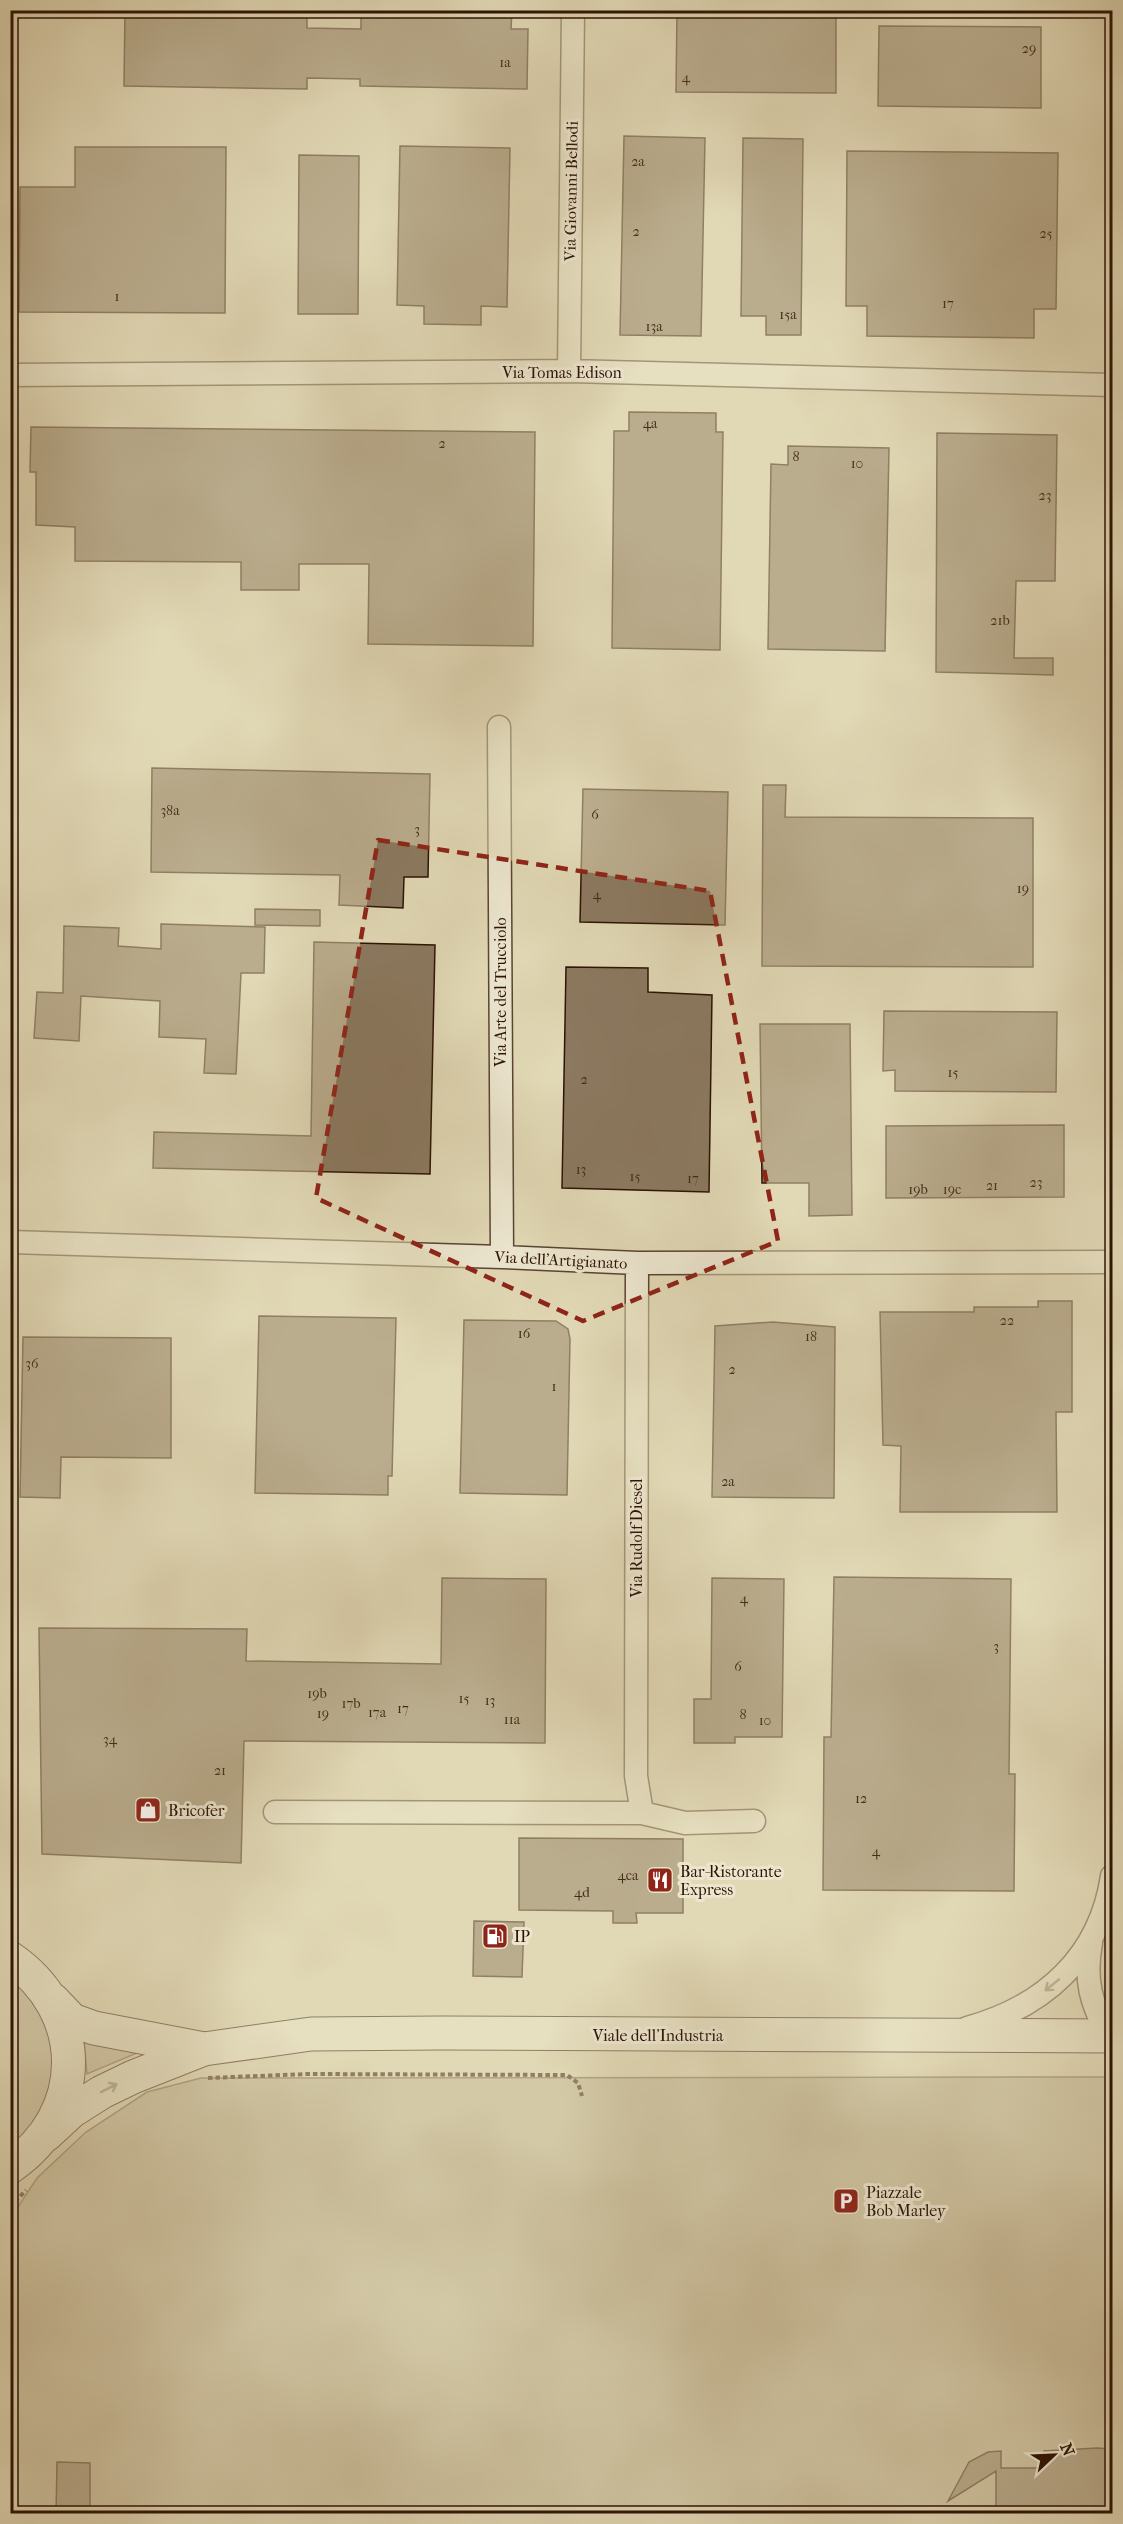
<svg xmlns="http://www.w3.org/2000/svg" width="1123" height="2524" font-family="'IM FELL French Canon',serif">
<rect width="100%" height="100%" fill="#e1d8b5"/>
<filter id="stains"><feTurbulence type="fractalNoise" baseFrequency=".00333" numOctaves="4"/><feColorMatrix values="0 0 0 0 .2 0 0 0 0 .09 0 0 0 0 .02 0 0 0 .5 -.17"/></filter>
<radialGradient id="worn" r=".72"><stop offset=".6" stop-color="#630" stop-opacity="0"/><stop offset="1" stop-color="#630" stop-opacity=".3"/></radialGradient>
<path fill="#c2b797" stroke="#78654e" stroke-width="1.5" d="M10,1978C25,1988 39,2003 46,2020C62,2062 52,2122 10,2147Z
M84,2041L137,2053L87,2074Z
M1112,2077V2513H11L10,2219L37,2178L86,2132L147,2092L201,2078Z"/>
<path fill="#8b7960" stroke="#2d1304" stroke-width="1.5" d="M125,10H307V28L361,29V10H512L511,29H528L527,89L360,86V79L307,78V89L124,86Z
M677,10H836V93L676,92Z
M879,26L1041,27V108L878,106Z
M624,136L705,138L701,336L620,335Z
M743,138L803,139L801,335H766V316H741Z
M400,146L510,148L507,307L481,306V325L424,324V306L397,305Z
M75,147H226L225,313L19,312L20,187H75Z
M847,151L1058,153L1056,309H1034V338L867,336V306H846Z
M299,155L359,156L358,314H298Z
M629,412L716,413V432H723L720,650L612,648L614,431H629Z
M31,427L535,432L533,646L368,644L369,564H299V590H241V562L75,561V527L36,525V472H30Z
M937,433L1057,435L1055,581H1016L1014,658H1053V675L936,672Z
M788,446L889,448L885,651L768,649L771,464L788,465Z
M152,768L430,774L428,877H404L403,908L339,905L340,875L151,872Z
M763,785H786L785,817L1033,818V967L762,966Z
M583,789L728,792L725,925L580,922Z
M255,909L320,910V926L255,925Z
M161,924L265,927L264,973H241L236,1074L204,1073L206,1039L159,1037L160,1001L81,996L79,1041L34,1038L37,992L63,993L64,926L119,928L118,946L161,949Z
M314,942L435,945L430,1174L153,1168L154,1132L311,1136Z
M566,967L648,968V992L712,995L709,1192L562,1188Z
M884,1011L1057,1012L1056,1092L895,1091V1070L883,1071Z
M760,1024H850L852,1215L809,1216V1183H762Z
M1064,1125V1197L886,1198V1126Z
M1038,1301H1072V1412H1056L1057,1512H900L901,1446L883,1445L880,1312H974V1307H1038Z
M259,1316L396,1318L392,1476H388V1495L255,1493Z
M464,1320L556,1321L568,1329L570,1339L567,1495L460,1493Z
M773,1322L835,1327L834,1498L712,1497L715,1326Z
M23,1337L171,1338V1458L61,1457L60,1498L20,1497Z
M834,1577L1011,1579L1009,1774H1015L1014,1891L823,1890L824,1737H831Z
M442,1578L546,1579L545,1743L244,1741L241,1863L42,1854L39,1628L247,1629L246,1661L441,1664Z
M712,1578L784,1579L782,1737H735V1743H694V1699H711Z
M519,1838L683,1839V1913H636L637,1923H613V1911L519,1910Z
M474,1921L524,1922L522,1977L473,1976Z
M1097,2448L1113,2449V2514H996V2471L948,2501L969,2462L988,2452L1001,2451V2468H1044V2451Z
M57,2462L90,2463V2509H81V2514H56Z"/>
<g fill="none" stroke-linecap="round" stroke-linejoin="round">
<defs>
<path id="street" d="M569,371L573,10
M10,375L569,371L1112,385
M499,727L502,1257
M10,1242L502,1257L637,1263L1112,1262
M637,1263L636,1776L642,1813
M275,1812L642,1813L685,1823L754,1821
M1091,1943C1084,1980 1091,2004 1109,2036L1112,2030
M967,2028C1044,2007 1100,1957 1112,1876"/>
<path id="secondary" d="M10,1958C88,2011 88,2114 10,2167
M53,2000L72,2020L94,2028L204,2049
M46,2135L72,2111L102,2092L133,2077L204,2049L311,2034L441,2033L1112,2036"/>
</defs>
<use href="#street" stroke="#5a4430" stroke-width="25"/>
<use href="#secondary" stroke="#2d1304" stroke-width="35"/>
<path stroke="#2d1304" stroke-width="4" stroke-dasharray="4.5 3" stroke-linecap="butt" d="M208,2078L308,2074L567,2075L578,2083L582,2096
M10,2207L26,2190"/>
<use href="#street" stroke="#ece6cf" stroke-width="22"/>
<use href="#secondary" stroke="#ece6cf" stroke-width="33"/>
</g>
<defs><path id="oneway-shaft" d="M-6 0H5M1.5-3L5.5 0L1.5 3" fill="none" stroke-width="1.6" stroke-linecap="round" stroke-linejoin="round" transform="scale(1.5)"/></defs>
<g stroke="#968774">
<use href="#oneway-shaft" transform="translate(1052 1985) rotate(141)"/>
<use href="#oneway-shaft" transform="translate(109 2088) rotate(-27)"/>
</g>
<path d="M0 0H1123V2524H0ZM378,840L710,891L778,1241L583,1321L316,1198Z" fill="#e1d8b5" fill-opacity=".55" fill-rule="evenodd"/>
<path fill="none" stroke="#8f2418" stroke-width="4.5" stroke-dasharray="12 8" stroke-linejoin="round" d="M378,840L710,891L778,1241L583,1321L316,1198Z"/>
<defs>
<symbol id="shop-square" viewBox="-11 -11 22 22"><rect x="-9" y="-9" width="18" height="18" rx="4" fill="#8f2418" stroke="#ece6cf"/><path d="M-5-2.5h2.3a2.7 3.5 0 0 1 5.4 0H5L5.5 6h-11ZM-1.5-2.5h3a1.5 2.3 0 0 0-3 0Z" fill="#fff"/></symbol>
<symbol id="restaurant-square" viewBox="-11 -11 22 22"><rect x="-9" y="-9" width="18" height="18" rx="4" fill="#8f2418" stroke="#ece6cf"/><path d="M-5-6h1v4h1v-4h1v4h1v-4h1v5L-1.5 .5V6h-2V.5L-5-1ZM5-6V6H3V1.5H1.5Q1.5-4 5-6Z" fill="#fff"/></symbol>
<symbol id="fuel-square" viewBox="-11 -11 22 22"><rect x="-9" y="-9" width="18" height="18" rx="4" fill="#8f2418" stroke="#ece6cf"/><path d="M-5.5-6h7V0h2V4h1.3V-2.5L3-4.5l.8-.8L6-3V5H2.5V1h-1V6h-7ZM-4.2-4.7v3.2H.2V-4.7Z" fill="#fff"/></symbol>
<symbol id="parking-square" viewBox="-11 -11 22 22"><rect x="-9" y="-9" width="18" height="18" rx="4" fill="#8f2418" stroke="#ece6cf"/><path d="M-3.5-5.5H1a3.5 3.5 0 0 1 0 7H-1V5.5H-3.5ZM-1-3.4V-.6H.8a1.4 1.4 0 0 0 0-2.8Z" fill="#fff"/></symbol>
</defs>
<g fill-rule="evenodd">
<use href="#shop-square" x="133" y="1795" width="30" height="30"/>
<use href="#restaurant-square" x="645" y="1865" width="30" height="30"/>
<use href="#fuel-square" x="480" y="1921" width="30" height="30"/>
<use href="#parking-square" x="831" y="2186" width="30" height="30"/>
</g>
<g text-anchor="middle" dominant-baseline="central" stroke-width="6" stroke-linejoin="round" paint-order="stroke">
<g font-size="14" fill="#442c1b">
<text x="1029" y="48">29</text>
<text x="505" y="62">1a</text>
<text x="686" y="77">4</text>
<text x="638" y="161">2a</text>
<text x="636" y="231">2</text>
<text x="1046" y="233">25</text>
<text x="117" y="296">1</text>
<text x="948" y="303">17</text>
<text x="788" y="314">15a</text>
<text x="654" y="326">13a</text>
<text x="650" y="423">4a</text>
<text x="442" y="443">2</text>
<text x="796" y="456">8</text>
<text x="857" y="463">10</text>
<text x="1045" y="495">23</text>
<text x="1000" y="620">21b</text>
<text x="170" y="810">38a</text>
<text x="595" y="814">6</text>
<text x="417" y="829">3</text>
<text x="1023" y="888">19</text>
<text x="597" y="894">4</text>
<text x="953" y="1072">15</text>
<text x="584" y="1079">2</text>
<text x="581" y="1169">13</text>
<text x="635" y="1176">15</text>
<text x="693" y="1178">17</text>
<text x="1036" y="1182">23</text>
<text x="992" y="1185">21</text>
<text x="918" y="1189">19b</text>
<text x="952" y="1189">19c</text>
<text x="1007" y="1320">22</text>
<text x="524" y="1333">16</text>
<text x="811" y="1336">18</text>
<text x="32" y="1363">36</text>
<text x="732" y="1369">2</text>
<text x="554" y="1386">1</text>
<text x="728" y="1481">2a</text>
<text x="744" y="1598">4</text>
<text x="996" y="1646">3</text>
<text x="738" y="1666">6</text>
<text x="317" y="1693">19b</text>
<text x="464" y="1698">15</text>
<text x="490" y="1700">13</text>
<text x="351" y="1703">17b</text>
<text x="403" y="1708">17</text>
<text x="377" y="1712">17a</text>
<text x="323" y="1713">19</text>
<text x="743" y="1714">8</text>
<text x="512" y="1719">11a</text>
<text x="765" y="1720">10</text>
<text x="110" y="1739">34</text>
<text x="220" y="1770">21</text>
<text x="861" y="1798">12</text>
<text x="876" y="1851">4</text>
<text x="628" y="1875">4ca</text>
<text x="582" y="1892">4d</text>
</g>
<g font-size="16" fill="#2d1304" stroke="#ece6cf">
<text transform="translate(571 191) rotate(-89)">Via Giovanni Bellodi</text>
<text x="562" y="372">Via Tomas Edison</text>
<text transform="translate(500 992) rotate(-90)">Via Arte del Trucciolo</text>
<text transform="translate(561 1260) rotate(3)">Via dell'Artigianato</text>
<text transform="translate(636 1538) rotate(-90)">Via Rudolf Diesel</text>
<text x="658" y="2035">Viale dell'Industria</text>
</g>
<g font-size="16" fill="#2d1304" stroke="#ece6cf" text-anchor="start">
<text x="168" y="1810">Bricofer</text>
<text x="680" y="1871">Bar-Ristorante<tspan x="680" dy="18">Express</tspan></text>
<text x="514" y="1936">IP</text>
<text x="866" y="2192">Piazzale<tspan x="866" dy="18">Bob Marley</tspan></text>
</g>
</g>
<rect width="1123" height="2524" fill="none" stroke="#e1d8b5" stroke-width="36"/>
<rect x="12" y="12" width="1099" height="2500" fill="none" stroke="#2d1304" stroke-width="3"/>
<rect x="18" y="18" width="1087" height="2488" fill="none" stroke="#2d1304" stroke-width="1.5"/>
<g transform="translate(1054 2455) rotate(67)" stroke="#ece6cf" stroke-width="4.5" paint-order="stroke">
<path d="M0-4.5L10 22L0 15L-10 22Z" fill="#2d1304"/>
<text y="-9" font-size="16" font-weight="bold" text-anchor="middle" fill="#2d1304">N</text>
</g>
<rect width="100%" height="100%" filter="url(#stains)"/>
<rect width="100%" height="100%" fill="url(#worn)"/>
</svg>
